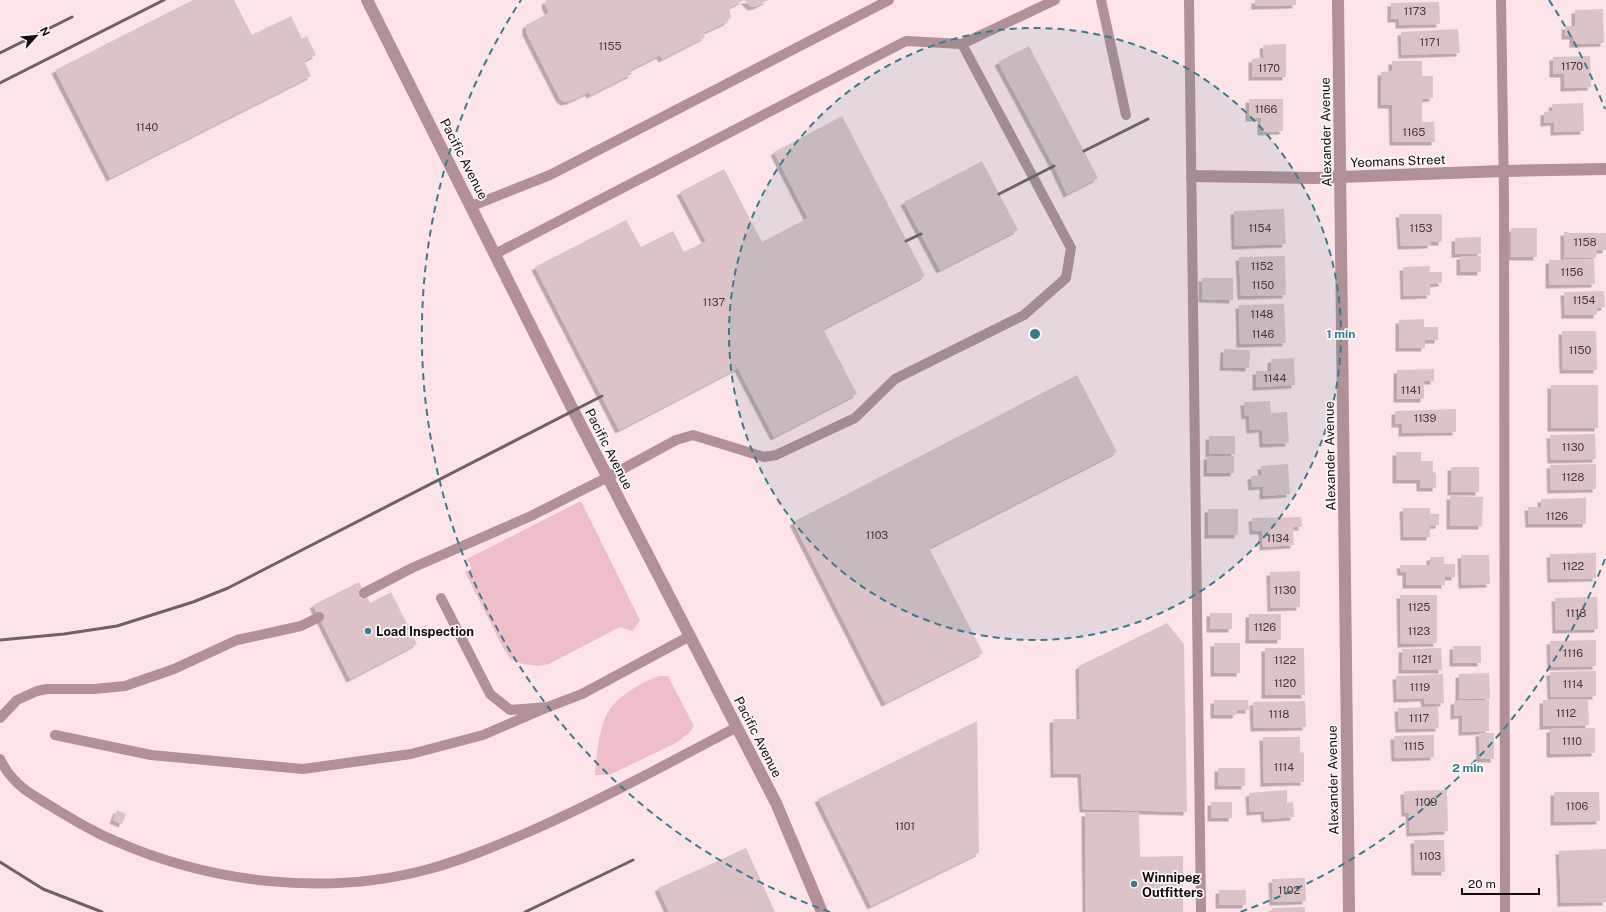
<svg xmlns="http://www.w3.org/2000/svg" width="1606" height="912" font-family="'Public Sans',sans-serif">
<defs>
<filter id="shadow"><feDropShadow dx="-3.5" dy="3.5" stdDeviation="0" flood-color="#0004"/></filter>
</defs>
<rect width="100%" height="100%" fill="#fde4e9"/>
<path fill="#efbfc9" d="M581,501L640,620L633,631L620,627L549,664L539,666L523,664L511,660L502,646L465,572L472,568L467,559Z
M660,676H668L694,726L689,733L676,743L609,775H595C596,757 599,728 608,712C617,696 644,681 660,676Z"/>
<path fill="#dbc3c7" filter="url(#shadow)" d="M193,0H234L252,35L291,16L302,39L307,36L316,55L304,61L311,76L110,178L55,70Z
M546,0H768L757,6L751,7L744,0L729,8L731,17L727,22L703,33L705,37L662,59L660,55L630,70L632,74L590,95L589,92L570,101L564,102L560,99L526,32V25L528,24L549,13L545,4Z
M1255,0H1296V5L1255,6Z
M1439,2L1440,24L1399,25V19H1391V3Z
M1603,9L1604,43L1573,44V36H1565V26H1575V10Z
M1458,29L1460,53L1402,55L1401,32Z
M1286,44V77H1252V59L1264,58L1263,45Z
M1029,46L1098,178L1067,194L1054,166L998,62Z
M1590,56L1591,87L1564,88V74H1553V57Z
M1392,61H1422V76H1433V98L1422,99V122H1434L1435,142H1393L1392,105H1381V72L1392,71Z
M1249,99H1283V131L1261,132V118H1249Z
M1583,103L1584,131L1554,132V122L1544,123V112L1553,111L1552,104Z
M842,116L925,276L823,329L857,394L774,437L738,368L619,430L535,267L626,220L641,247L673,231L684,252L706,241L680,192L724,169L762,242L808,218L774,152Z
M982,161L1018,230L940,270L904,202Z
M1284,209L1286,244L1235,246L1234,211Z
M1399,214H1442V242H1431V245L1401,246Z
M1511,228H1537V257H1511Z
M1564,232H1568V233H1606V250H1597L1596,258H1564Z
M1481,237V254H1455V238Z
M1285,256L1286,295L1241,296L1239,257Z
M1460,256H1481V272H1460Z
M1594,259L1595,284L1549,285V260Z
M1430,266V272H1442V283L1430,284V295L1404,296L1403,267Z
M1202,278H1233V300L1202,299Z
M1604,291L1605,307L1597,308V315H1565L1564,292Z
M1284,304L1286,343L1240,344L1239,305Z
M1424,319V327H1438V340H1425V348H1399V320Z
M1562,331H1596L1597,370H1563Z
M1224,349L1250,350L1249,368L1223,367Z
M1294,358L1295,385L1256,387V371H1271V359Z
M1434,369V381H1424V399H1397V370Z
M1077,375L1117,452L929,548L983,653L885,703L793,522Z
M1551,385H1598V428H1551Z
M1270,401L1271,413L1287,412L1289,443L1263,444L1262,429L1250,430L1249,415L1245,416L1244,402Z
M1456,409V432L1402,433V424H1395V411Z
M1595,434L1596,459L1551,460L1550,435Z
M1209,436H1235V454H1209Z
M1396,452H1421V461H1433V472L1436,473V488H1420V480H1396Z
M1207,456H1234V473H1207Z
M1288,464L1290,494L1263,496V486L1252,487L1251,476L1262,475L1261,466Z
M1596,464V489L1551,490L1550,465Z
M1451,467H1479V492H1451Z
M1450,496L1483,497L1482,526H1450Z
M1586,498V524H1529L1528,507H1541V499Z
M1403,508H1430V514H1439V525L1430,526V537H1404Z
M1208,509H1238V535H1208Z
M1301,517L1302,527H1293L1294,545L1263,547L1262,531H1253L1252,518Z
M1596,553V578L1551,579L1550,554Z
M1461,555H1489L1490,584L1462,585Z
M1430,557H1444V564H1455V577H1445V585H1406V572H1401L1400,565H1430Z
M1300,571V607L1271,608L1270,572Z
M359,582L370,603L391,592L417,644L350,679L313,605Z
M1400,595H1437V643L1401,644Z
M1597,597L1598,629L1556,630L1555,598Z
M1210,613H1232V629H1210Z
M1249,614H1281V640H1249Z
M1167,623L1184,644L1187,812L1083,809L1081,774H1054L1053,719H1080L1079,666Z
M1596,640V666L1551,667L1550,641Z
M1214,643H1240V673H1214Z
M1453,646H1481V663H1453Z
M1265,648H1304L1305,695H1265Z
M1441,648L1442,670H1402V649Z
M1596,671V696L1551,697L1550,672Z
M1489,673L1490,699H1459V674Z
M1443,674L1444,703L1425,704L1424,698L1397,699L1396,676Z
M1588,699L1589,725L1543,726V700Z
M1214,700H1248L1249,710H1237L1236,715H1214Z
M1489,700V731L1462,732V715L1454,716V701Z
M1305,701L1306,727L1254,728L1253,702Z
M1438,707L1439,728L1399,729L1398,708Z
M977,721L979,853L871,906L818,799Z
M1595,728V753L1550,754V729Z
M1479,733H1494V759H1480Z
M1434,735V757L1395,758L1394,736Z
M1263,737H1300V753L1304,752V782L1264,783Z
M1218,768H1245V786H1218Z
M1287,790V803L1293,802L1294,817L1265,819L1264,811L1250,812L1249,793Z
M1447,790L1448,831L1410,833L1409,813H1405L1404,791Z
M1554,792H1599L1600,821L1554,822Z
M1211,802H1232V818H1211Z
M117,810L126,814L122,824L113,820Z
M1139,812L1140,857L1183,856V912H1086L1085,813Z
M1414,840H1444L1445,872H1415Z
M746,848L775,912H669L658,888Z
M1606,849V902L1561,903L1559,851Z
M1305,878L1306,901L1273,902L1272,879Z
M1219,890H1246V905H1219Z
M1305,907V912H1272V908Z"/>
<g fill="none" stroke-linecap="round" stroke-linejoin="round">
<path stroke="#b19097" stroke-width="10" d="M1101,0L1126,115
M1189,0L1201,912
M1501,0L1504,195L1505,912
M472,206L550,175L889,0
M495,254L906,41L962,44L1055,0
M364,593L412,568L531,516L608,477L676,440L693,435L764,457L776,455L855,418L895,379L1024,315L1066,278L1071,248L962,44
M441,598L490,694L510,710L548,707L582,694L690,636
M0,718L17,700L37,691L47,689H94L125,686L174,669L237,640L301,626L319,617
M55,735L151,755L303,769L411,754L483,735L548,707
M0,759C3,765 6,771 11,776C21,789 36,797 49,805C70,818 91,831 113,840C210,883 326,897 429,869C462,860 493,847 524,834C597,802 667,764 737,727"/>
<path stroke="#b19097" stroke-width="12" d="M367,0L573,410L776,803L822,912
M1338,0L1349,912
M1192,176L1314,178L1503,171L1606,169"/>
<path stroke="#6f6164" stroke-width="3" d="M0,53L72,17
M0,83L164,0
M1084,151L1148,119
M999,194L1054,166
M906,241L921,234
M0,640L64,634L117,626L193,602L228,588L602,396
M0,862L43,889L102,912
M525,912L633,860"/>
</g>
<circle cx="1035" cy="334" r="306" fill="#397d8c" fill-opacity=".12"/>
<g fill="none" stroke="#397d8c" stroke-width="2" stroke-dasharray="7 5">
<circle cx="1035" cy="334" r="306"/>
<path d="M1605 559A613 613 0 0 1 1240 912M830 912A613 613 0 0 1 521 0M1549 0A613 613 0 0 1 1605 109"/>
</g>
<g fill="#397d8c" stroke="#fcf7f8" stroke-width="1.5">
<circle cx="368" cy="631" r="4"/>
<circle cx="1134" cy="884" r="4"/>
</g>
<g text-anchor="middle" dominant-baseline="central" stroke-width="3.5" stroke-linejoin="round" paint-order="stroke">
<g font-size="11" fill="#45393c">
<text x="1415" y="11">1173</text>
<text x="1430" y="42">1171</text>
<text x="610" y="46">1155</text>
<text x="1572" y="66">1170</text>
<text x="1269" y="68">1170</text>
<text x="1266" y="109">1166</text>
<text x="147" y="127">1140</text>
<text x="1414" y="132">1165</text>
<text x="1260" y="228">1154</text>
<text x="1421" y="228">1153</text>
<text x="1585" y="242">1158</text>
<text x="1262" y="266">1152</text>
<text x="1572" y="272">1156</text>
<text x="1263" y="285">1150</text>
<text x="1584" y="300">1154</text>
<text x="714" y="302">1137</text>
<text x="1262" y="314">1148</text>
<text x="1263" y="334">1146</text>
<text x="1580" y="350">1150</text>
<text x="1275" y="378">1144</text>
<text x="1411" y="390">1141</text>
<text x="1425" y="418">1139</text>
<text x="1573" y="447">1130</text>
<text x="1573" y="477">1128</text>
<text x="1557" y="516">1126</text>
<text x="877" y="535">1103</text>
<text x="1278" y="538">1134</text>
<text x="1573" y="566">1122</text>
<text x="1285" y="590">1130</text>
<text x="1419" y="607">1125</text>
<text x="1576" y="613">1118</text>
<text x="1265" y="627">1126</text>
<text x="1419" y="631">1123</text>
<text x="1573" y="653">1116</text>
<text x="1422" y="659">1121</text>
<text x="1285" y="660">1122</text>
<text x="1285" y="683">1120</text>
<text x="1573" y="684">1114</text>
<text x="1420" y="687">1119</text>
<text x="1566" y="713">1112</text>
<text x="1279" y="714">1118</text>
<text x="1419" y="718">1117</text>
<text x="1572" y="741">1110</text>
<text x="1414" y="746">1115</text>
<text x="1284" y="767">1114</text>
<text x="1426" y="802">1109</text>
<text x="1577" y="806">1106</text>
<text x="905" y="826">1101</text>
<text x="1430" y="856">1103</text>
<text x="1289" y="890">1102</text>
</g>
<g font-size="13" fill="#130b0d" stroke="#fcf7f8">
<text transform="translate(1326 132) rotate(-91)">Alexander Avenue</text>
<text transform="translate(464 159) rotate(63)">Pacific Avenue</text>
<text transform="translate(1398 161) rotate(-2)">Yeomans Street</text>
<text transform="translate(609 449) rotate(63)">Pacific Avenue</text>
<text transform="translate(1330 456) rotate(-91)">Alexander Avenue</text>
<text transform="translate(758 737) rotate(63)">Pacific Avenue</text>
<text transform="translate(1333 780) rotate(-91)">Alexander Avenue</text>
</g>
<g font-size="13" font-weight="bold" fill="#130b0d" stroke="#fcf7f8" text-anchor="start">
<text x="376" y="631">Load Inspection</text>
<text x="1142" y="877">Winnipeg<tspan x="1142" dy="15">Outfitters</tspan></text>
</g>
</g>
<circle cx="1035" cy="334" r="6" fill="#397d8c" stroke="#fcf7f8" stroke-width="2"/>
<g font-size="12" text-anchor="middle" font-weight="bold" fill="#397d8c" stroke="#fcf7f8" stroke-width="3.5" stroke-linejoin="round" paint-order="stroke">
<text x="1341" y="338">1 min</text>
<text x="1468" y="772">2 min</text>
</g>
<g transform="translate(36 36) rotate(63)" stroke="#fcf7f8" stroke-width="3" paint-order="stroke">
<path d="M0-3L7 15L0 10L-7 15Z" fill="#130b0d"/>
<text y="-6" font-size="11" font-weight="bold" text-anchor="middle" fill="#130b0d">N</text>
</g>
<path d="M1462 888v6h77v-6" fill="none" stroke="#130b0d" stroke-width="2"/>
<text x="1468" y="888" font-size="12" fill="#130b0d" stroke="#fcf7f8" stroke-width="3" paint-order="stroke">20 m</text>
</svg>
